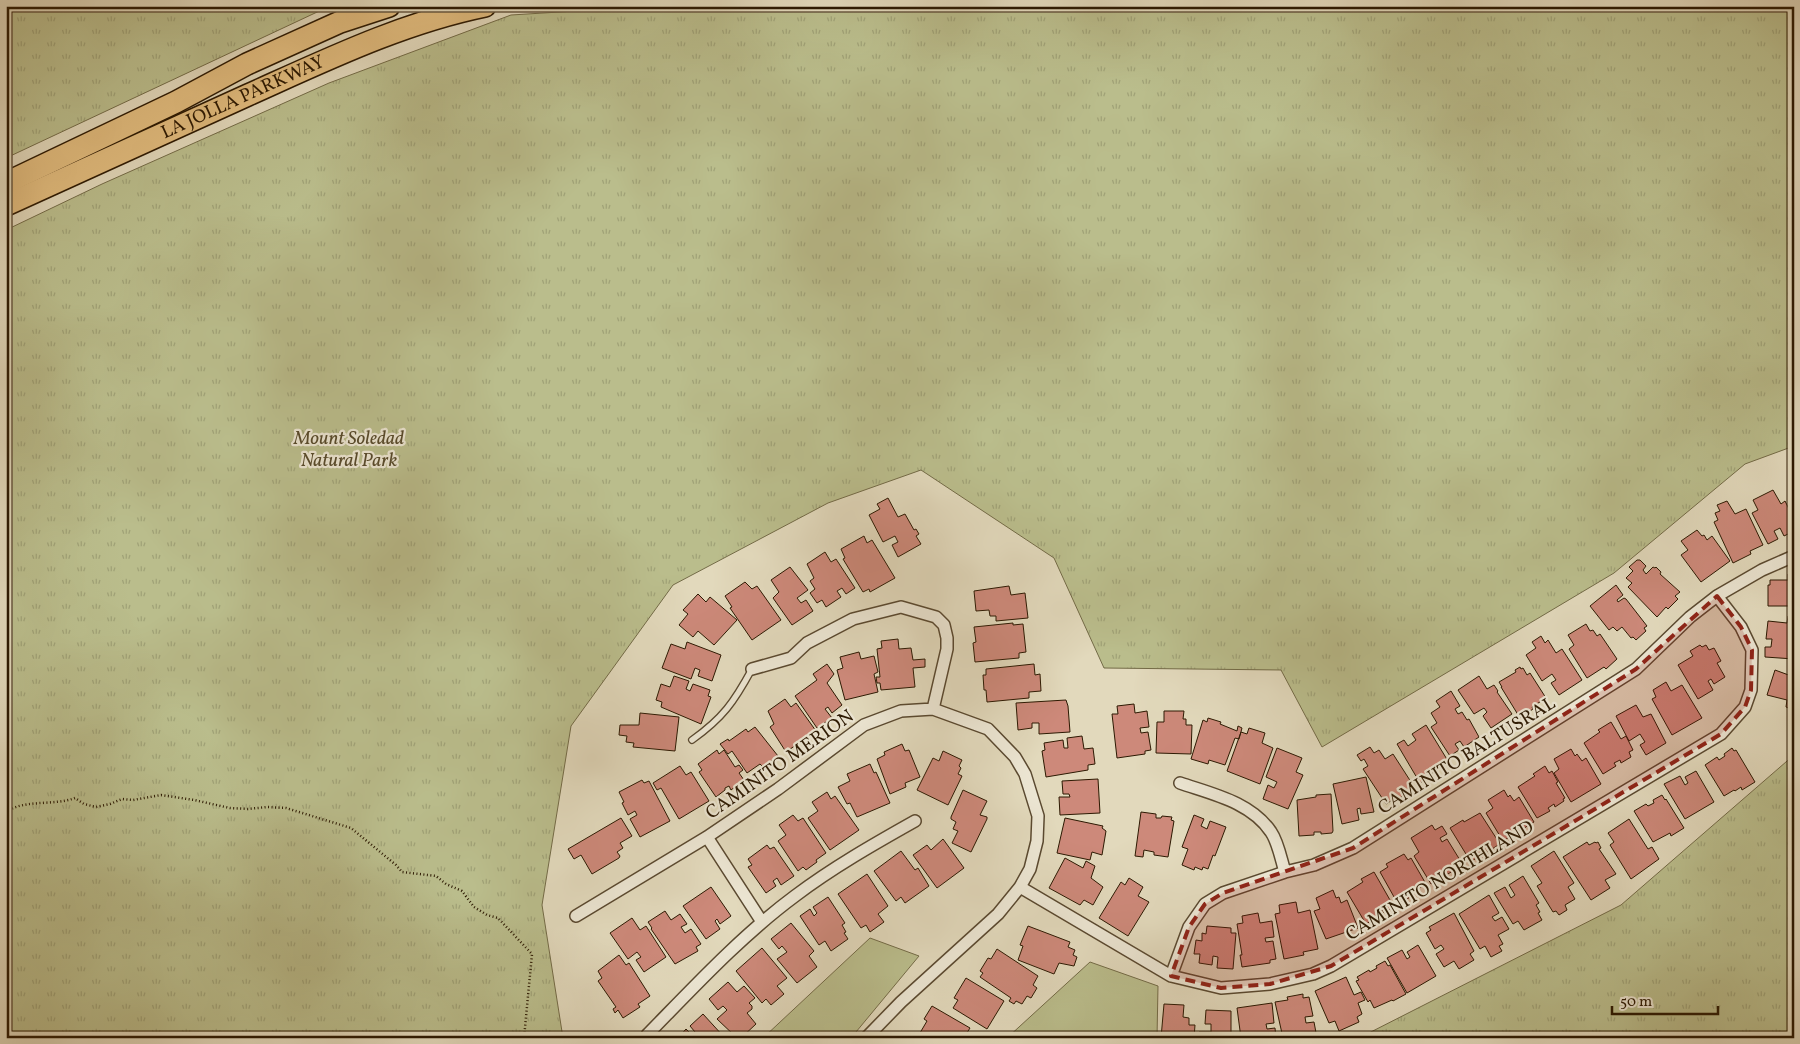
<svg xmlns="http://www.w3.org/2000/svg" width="1800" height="1044" font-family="Vollkorn,serif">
<defs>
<pattern id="park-tufts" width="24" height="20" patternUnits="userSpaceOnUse" patternTransform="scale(1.25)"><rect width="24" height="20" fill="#babd8c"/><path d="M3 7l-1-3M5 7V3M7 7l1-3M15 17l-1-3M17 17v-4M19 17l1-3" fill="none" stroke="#a0a277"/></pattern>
</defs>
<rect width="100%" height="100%" fill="#e2d9bc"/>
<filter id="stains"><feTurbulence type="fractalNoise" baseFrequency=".004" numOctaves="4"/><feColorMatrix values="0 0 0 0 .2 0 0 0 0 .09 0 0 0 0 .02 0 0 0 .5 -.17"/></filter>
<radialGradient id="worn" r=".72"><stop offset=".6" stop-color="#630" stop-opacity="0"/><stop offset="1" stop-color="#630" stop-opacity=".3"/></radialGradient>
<path fill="#babd8c" stroke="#736b47" d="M870,938L919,956L851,1038H763Z
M1090,962L1158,986L1157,1038H1007Z"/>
<path fill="url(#park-tufts)" stroke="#736b47" d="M6,6H330L6,158Z
M656,6H1794V446L1745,464L1614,573L1322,747L1281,670L1104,668L1054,558L921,470L828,503L673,585L571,726L542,905L563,1038H6V230L102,184L329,83L511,15Z
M1794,755V1038H1359L1621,905Z"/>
<path fill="#cd897a" stroke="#2c1902" d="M1773,490L1781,504L1785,501L1794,519V531L1784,536L1780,528L1774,531L1778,539L1768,544L1752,513L1758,510L1753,500Z
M888,498L898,517L905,514L914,530L916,529L919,534L916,536L921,544L898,557L892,545L898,542L895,536L883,542L869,515L880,509L877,504Z
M1727,501L1735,514L1746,509L1763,545L1750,551L1751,554L1733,563L1714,522L1718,520L1715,513L1720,511L1717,505Z
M1697,530L1702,536L1704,535L1707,540L1712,536L1730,561L1701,582L1681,555L1688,550L1681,541Z
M864,536L867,543L872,540L895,578L870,592L869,589L863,592L843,559L845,558L841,549Z
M825,552L831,562L836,559L855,588L846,594L842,588L837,591L841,597L826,607L822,600L817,603L810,593L815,589L810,581L814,578L807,564Z
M1637,560H1640L1646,566L1643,570L1646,574L1653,567L1655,568L1656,567L1661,572L1660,574L1680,592L1675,596L1678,599L1668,609L1666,607L1657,617L1628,587L1632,583L1626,578L1633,571L1629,567Z
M790,567L808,590L797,598L801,603L806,600L813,611L792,625L773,598L779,592L771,580Z
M1790,573H1794V606H1768V585H1770V580H1788V574Z
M745,582L752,589L757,586L781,620L752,640L730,608L732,607L725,596Z
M1616,585L1623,595L1617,600L1618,602L1624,598L1626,599L1647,626L1644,628L1646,631L1636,640L1633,637L1631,638L1622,627L1617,631L1613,627L1609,630L1590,606Z
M1009,586L1011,595L1025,593L1028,618L996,621V616H990L989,610L976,611L974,591Z
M698,594L706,602L710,597L737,620L714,645L698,631L693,637L679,625L688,614L683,610Z
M1788,616H1794V659L1765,657V647H1771L1772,639H1766L1768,621L1787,623Z
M1013,623V625L1023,624L1026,652L1019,653V658L975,662L973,643L976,642L974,627Z
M1586,624L1590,631L1593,630L1597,636L1600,634L1617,659L1606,669L1604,667L1587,678L1569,649L1574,645L1568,635Z
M1541,636L1545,643L1548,640L1556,653L1562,649L1582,680L1559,695L1551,683L1556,680L1552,674L1542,681L1526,655L1536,648L1532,642Z
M898,639L899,649L911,648L913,660L925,659V667L913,668L915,687L881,690L880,683H877L876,677H880L877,649L882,648L881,641Z
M687,642L721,655L712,681L698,676L700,670L695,668L691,679L662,668L671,644L685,649Z
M1700,645L1702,647L1706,645L1709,650L1714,648L1721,661L1717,663L1725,677L1714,684L1711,679L1708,681L1713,690L1698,699L1678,665L1693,656L1690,651Z
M859,652L861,659L874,656L878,672L874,674L878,692L845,700L837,670L843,668L840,657Z
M827,664L834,674L827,683L842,705L832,713L828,707L825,709L832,718L817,728L795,696L817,680L813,674Z
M1034,664L1035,675L1040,674L1041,691L1029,692V698L987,702L986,690H984L983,675H986V669Z
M1520,667L1521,669L1523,668L1527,675L1530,673L1546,698L1532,707L1533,709L1520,718L1501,687H1502L1499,682L1516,672L1515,670Z
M1775,670L1794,677V710L1786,707L1787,700L1767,695Z
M674,676L689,681L686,689L690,691L693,684L710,690L708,696L711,697L701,724L661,707L662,702L656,700L661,684L670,687Z
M1479,676L1487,689L1494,685L1498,691L1497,692L1512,714L1491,728L1483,716L1487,712L1484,708L1474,714L1458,690Z
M1666,682L1671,691L1682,685L1702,718L1672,735L1652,699L1656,697L1653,690Z
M1451,691L1460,706L1455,709L1458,714L1462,712L1467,720L1469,719L1479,737L1464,747L1460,741L1455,744L1459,750L1450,756L1431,727L1437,723L1431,713L1440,707L1436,701Z
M785,699L791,707L796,703L816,731L786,752L770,727L774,724L768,711Z
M1066,700L1068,706L1070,732L1039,734V723H1032V728L1018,730L1016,703Z
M1134,704L1135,713L1147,711L1149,727L1140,728L1141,733L1148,732L1151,750L1145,751V754L1117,758L1112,714H1118L1117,706Z
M1636,705L1643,717L1651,714L1666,743L1646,755L1640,745L1645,742L1640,734L1629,741L1616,716Z
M1164,711H1184L1183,719H1186V725H1192L1191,754L1156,753L1157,722H1164Z
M640,713L679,717L675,751L633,747L634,743L626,742L627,736L619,735L620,725H639Z
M1208,718L1221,722L1220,724L1237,731L1238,726L1242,728L1239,739L1235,738L1225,765L1209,760L1208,764L1191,759L1203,720L1207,722Z
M1611,722L1621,739L1626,736L1633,750L1629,752L1631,757L1621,763L1620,760L1614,763L1616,766L1603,774L1584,743L1600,732L1598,730Z
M1426,725L1448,761L1446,762L1448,764L1432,772L1433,774L1420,783L1397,744L1404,740L1408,746L1416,740L1412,734Z
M755,727L778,756L763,767L760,764L747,773L732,751L728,754L720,744L728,739L729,741L746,729L748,732Z
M1249,728L1265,733L1262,743L1273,748L1260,784L1227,771L1241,732L1247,734Z
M1082,736L1084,749L1093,748L1095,764L1088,765V770L1046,777L1042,751L1045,750L1044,743L1063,740L1064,748H1068L1067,738Z
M902,744L905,751L909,750L920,777L905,783L906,787L890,794L877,759L885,755L884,752Z
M1370,747L1374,753L1379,750L1385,759L1393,754L1413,785L1408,788L1411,791L1398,799L1397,797L1386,804L1363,769L1368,766L1364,759L1361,761L1357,755Z
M1277,748L1302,758L1296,772L1303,775L1288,809L1263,799L1268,785L1274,788L1277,782L1266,777Z
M1732,748L1734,751L1736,750L1755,782L1742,790L1741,787L1735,791L1734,790L1724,796L1705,765L1717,757L1719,760L1725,756L1724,754Z
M1571,749L1575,756L1577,754L1582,761L1586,758L1601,784L1571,802L1554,773L1559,769L1554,759Z
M717,750L719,754L724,750L735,767L739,765L743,770L739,773L744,780L731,790L729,786L725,788V790L716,797L699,772L702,770L698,764Z
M943,751L962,760L959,766L961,768L958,774L962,776L948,805L917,790L933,758L939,761Z
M870,764L874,773L876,772L890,803L857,817L850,803L847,804L838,787L850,781L847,774Z
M680,766L686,775L691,772L709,801L679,819L661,788L657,790L653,783Z
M1545,766L1549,773L1552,771L1558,782L1556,783L1565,798L1563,799L1564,801L1555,807L1554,804L1548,808L1550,811L1537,818L1518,787L1535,776L1533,774Z
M1696,771L1714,802L1685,819L1664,784L1680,776L1685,785L1688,783L1685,777Z
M1366,777L1374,812L1361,814L1360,808L1357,809L1359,820L1342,824L1333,784Z
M1098,779L1100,813L1060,815L1059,797H1070L1069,794H1063L1062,781Z
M642,780L644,783L649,781L670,821L640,837L630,819L637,815L635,811L628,815L622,803L624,802L619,792Z
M963,790L987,801L980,815L987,817V819L971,852L952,843L958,831L953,829L956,822L951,819V817Z
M1504,790L1508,797L1510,795L1514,801L1519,797L1534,822L1503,841L1486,813L1493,808L1488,800Z
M827,792L831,799L835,796L859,830L830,850L808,818L818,811L812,802Z
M1331,794L1333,831L1332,833L1321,834V832H1314V835L1299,836L1297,800L1316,797V795Z
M1662,795L1665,800L1666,799L1684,828L1671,836L1670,833L1653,842L1634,811L1646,804L1648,806L1654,803L1653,800Z
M1141,812L1156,814V818H1161L1162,816L1172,817L1171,820L1174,821L1168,857L1154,855V852L1144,850L1143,857L1135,856Z
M1480,813L1500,844L1487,852L1485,849L1480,852L1481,855L1472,861L1471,858L1469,859L1450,828L1463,820L1464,822Z
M793,815L798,821L803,818L826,853L816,860L817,862L806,870L803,867L798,871L778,841L786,835L779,825Z
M1194,815L1204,819L1201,826L1207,829L1210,821L1226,827L1215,856L1213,855L1208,869L1203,867L1202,870L1195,867L1194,870L1182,865L1188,849L1182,847Z
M621,818L632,836L620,843L623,848L617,852L620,856L619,858L592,874L581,855L574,859L568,849Z
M1065,818L1103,826L1102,828L1106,831L1102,855L1092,852L1090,860L1057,853Z
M1629,819L1648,849L1652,847L1659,859L1631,879L1610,845L1614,842L1608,833Z
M1432,825L1435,830L1442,826L1447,834L1440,838L1442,842L1447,839L1463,865L1431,884L1414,856L1419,852L1411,838Z
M943,839L964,868L937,888L913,855L927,845L931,850Z
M1587,842L1589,845L1595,842L1596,843L1598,842L1601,848L1599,849L1616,874L1605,880L1610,888L1591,900L1563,857Z
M767,845L770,849L774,847L794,876L781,885L777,878L773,881L776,886L766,893L748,867L752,865L748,859Z
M901,851L915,870L918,868L929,886L905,903L901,897L896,901L874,871Z
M1554,851L1574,883L1568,887L1575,899L1565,905L1567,910L1559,915L1556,911L1553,912L1537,886L1542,883L1531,866Z
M1404,854L1408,860L1411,858L1426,884L1412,892L1414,895L1398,904L1380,872L1388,867L1386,864Z
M1065,858L1083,868L1086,861L1095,866L1091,878L1103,887L1093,905L1084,900L1080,905L1049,888Z
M1374,872L1394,907L1384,913L1382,910L1377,914L1379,916L1366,924L1347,892L1363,882L1361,879Z
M867,874L888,906L878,914L884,922L870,932L866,925L861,928L838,894Z
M1523,876L1539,903L1536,905L1540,912L1538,913L1542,920L1524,930L1518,921L1513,924L1494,893L1505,887L1511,898L1515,895L1509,885Z
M1129,878L1143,887L1138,896L1149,902L1128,936L1099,918L1121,882L1125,885Z
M711,887L731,916L720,924L717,919L715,921L720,929L706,939L683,906Z
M1333,890L1336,898L1339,897L1341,903L1347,900L1358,928L1326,939L1314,911L1320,909L1316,898Z
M1489,895L1499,913L1492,917L1495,921L1502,917L1509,929L1498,935L1503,944L1499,946L1502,951L1491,957L1485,946L1480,949L1459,914Z
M828,897L845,923L842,925L846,932L844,933L848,939L831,951L825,941L819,945L800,916L810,909L814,916L817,913L813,907Z
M1296,902L1298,913L1310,910L1318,949L1303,952L1304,955L1284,959L1275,914L1280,913L1279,905Z
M665,911L671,920L680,914L687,924L681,927L685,933L691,929L701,944L696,947L698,951L675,964L651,929L652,928L648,922Z
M1258,913L1260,923L1272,921L1274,937L1265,938L1266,942L1273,941L1276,959L1270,960V963L1242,967L1240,955H1242L1237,924L1243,923L1242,916Z
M1454,913L1474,951L1470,954L1474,960L1459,969L1454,961L1444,967L1436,954L1444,949L1441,945L1435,949L1426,933L1431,930L1429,927Z
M632,918L640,930L646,926L666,957L644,972L636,960L641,957L637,952L628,959L610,933Z
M791,923L814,951L809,956L817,967L797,983L777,959L787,952L782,946L779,949L771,939Z
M1028,926L1070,942L1068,947L1075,950L1073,955L1077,957L1074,966L1059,963L1054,974L1018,960L1023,946L1020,945Z
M1207,926L1231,928V933H1236L1233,969L1217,968L1218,957L1213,956L1212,965L1199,963L1200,954H1194L1196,940L1202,941V933L1206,934Z
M1418,945L1436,976L1407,993L1387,958L1402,950L1407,959L1410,957L1407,952Z
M762,948L787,978L777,986L784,994L771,1005L766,999L762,1003L736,971Z
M997,949L1038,976L1033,985L1037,988L1031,998L1027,996L1022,1004L1016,1001L1014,1004L1009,1001L1011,998L980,977L983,973L980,971L988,958L991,959Z
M619,955L626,965L629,963L650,996L638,1004L640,1007L623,1018L618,1010L615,1013L613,1009L616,1007L598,981L602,978L598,971Z
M1385,961L1388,966L1390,965L1406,994L1393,1001L1392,1000L1374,1008L1370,1000L1368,1002L1356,981L1359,980L1357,977L1369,970L1370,972L1377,968L1376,966Z
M1346,977L1354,995L1361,992L1365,1000L1358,1003L1362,1014L1357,1017L1359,1022L1339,1031L1335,1021L1329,1023L1315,991Z
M966,978L1004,1001L987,1029L953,1008L958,1000L954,998Z
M728,982L737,992L744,986L755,998L749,1003L752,1006V1009L747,1013L756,1024L741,1038H737L717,1019L727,1010L723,1006L718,1010L709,999Z
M1303,994V998L1309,997L1313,1016L1305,1017L1306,1023L1314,1022L1317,1038H1283L1275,1002L1288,1000L1287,997Z
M1272,1003L1274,1023L1266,1024L1267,1029L1275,1028L1276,1038H1241L1237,1008Z
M1164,1004L1184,1005L1183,1017L1189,1018V1025H1195L1194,1038H1161Z
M932,1006L970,1028L965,1036L961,1033L958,1038H917L927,1021L924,1019Z
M1206,1010L1231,1011V1038H1199V1032H1211V1024H1205Z
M703,1014L724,1037L678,1038L686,1029L692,1035L695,1032L690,1026Z"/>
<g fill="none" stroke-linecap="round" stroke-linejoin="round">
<defs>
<path id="lane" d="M692,740C723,718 734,702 752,669"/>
<path id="street" d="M752,669L791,658L807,643L853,619L901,607L936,617L944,625L947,638V649L933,709
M1180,783C1212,794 1251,802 1271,832C1278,842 1281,859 1285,872
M707,837L762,922
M1020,887L1171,976L1221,988L1270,984L1313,974L1331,966L1721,734L1745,707L1751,690L1752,650L1741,627L1717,596
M576,916L707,837L778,789L864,725L901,711L933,709L988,729L1015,757L1025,774L1038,816L1037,841L1030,869L1020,887L998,914L901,1002L866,1038
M1171,976L1189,927L1205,904L1223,893L1285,872L1314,865L1353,848L1636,669L1690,617L1717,596L1762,570L1794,556
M647,1035C694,987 741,936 795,896C832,868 874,844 915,821"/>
<g id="highway">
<path d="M6,183L176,102L247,64L340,22L389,6"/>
<path id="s1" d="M6,205C87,168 168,132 248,95C326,60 402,23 485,6"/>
</g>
</defs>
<use href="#lane" stroke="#5a4930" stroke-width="8"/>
<use href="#street" stroke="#5a4930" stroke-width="14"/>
<use href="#highway" stroke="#2c1902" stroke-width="24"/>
<path stroke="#2c1902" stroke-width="2.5" stroke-dasharray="1 2.5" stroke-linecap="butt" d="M6,812C24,799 54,806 75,798L84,804L96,807L110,804L122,799L133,800L161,795L194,800L230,808L248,809L267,807L286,808L351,828L396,865L402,872L436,876L446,884L462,891L474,907L487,915L498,918L532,954L524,1038"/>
<use href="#lane" stroke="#ece6d3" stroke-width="5.5"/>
<use href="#street" stroke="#ece6d3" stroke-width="11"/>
<use href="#highway" stroke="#e1bc7e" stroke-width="21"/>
</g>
<path fill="#8f2418" fill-opacity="0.2" stroke="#8f2418" stroke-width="4" stroke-dasharray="10 6" stroke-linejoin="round" d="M1717,596L1741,627L1752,650L1751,690L1745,707L1721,734L1331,966L1270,984L1221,988L1171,976L1189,927L1205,904L1223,893L1353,848L1636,669Z"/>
<g text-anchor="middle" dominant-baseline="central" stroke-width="4.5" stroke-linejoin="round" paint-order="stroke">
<g font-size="19" fill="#2c1902" stroke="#ece6d3">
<text stroke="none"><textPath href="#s1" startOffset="260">LA JOLLA PARKWAY</textPath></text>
<text transform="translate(1467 756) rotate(-32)">CAMINITO BALTUSRAL</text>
<text transform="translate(780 765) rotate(-35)">CAMINITO MERION</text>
<text transform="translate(1440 881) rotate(-31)">CAMINITO NORTHLAND</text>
</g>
<g font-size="19" font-style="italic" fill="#574a2b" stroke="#ece6d3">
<text x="349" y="439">Mount Soledad<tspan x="349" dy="22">Natural Park</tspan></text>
</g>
</g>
<rect width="1800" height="1044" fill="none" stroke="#e2d9bc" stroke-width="25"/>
<rect x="8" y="8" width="1785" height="1029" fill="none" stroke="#2c1902" stroke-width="2.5"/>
<rect x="12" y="12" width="1775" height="1019" fill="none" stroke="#2c1902"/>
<path d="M1612 1006v8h106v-8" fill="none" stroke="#2c1902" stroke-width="2.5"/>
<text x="1620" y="1006" font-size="15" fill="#2c1902" stroke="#ece6d3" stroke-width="4" paint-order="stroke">50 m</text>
<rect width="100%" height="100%" filter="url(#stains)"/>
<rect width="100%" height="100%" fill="url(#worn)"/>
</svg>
